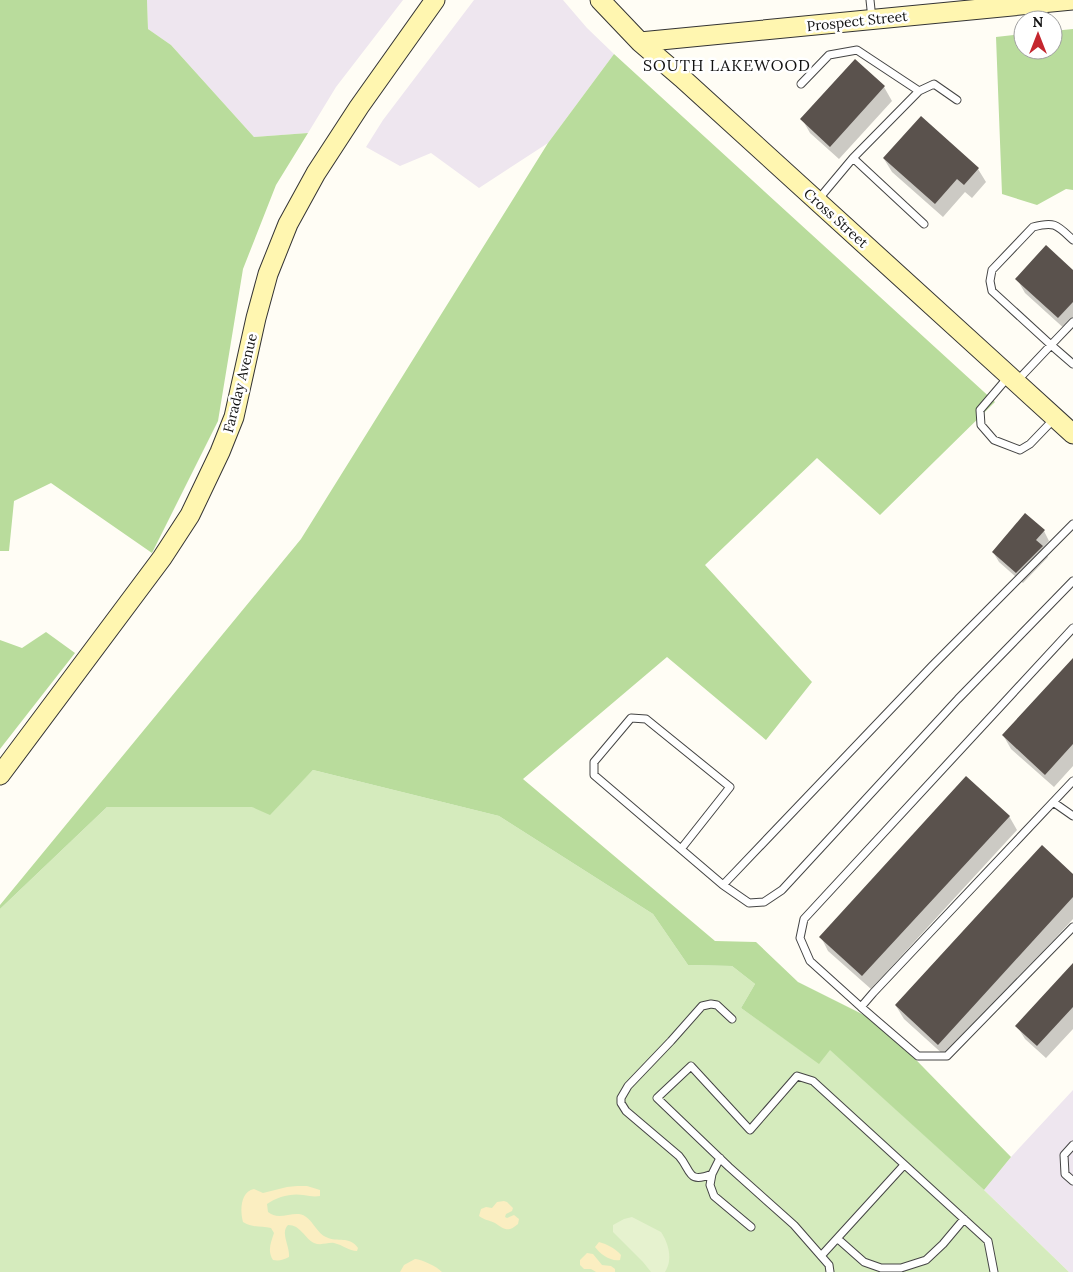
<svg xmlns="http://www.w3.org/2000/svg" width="1073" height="1272" font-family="Lora,serif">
<rect width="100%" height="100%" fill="#fffdf5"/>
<path fill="#eee6ef" d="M147,0H403L336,87L308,133L254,137L171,45L148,29Z
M474,0H563L587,28L614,54L548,143L479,188L431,153L400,166L366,147L383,120Z
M1073,1090V1272H1069L984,1190L1011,1157Z"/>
<path fill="#d5ebbd" d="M313,770L499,816L653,914L688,965L732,966L755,984L741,1008L819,1063L830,1049L984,1190L1069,1272H0V909L107,807H253L270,814Z"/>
<path fill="#b9dc9c" d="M0,0H147L148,29L171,45L254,137L308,133L276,185L243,269L218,421L152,553L51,483L14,501L9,551H0Z
M1073,29V190L1066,189L1037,205L1002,194L996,37L1023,34V50H1053V31Z
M614,54L995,402L880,515L817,458L705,565L812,682L766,740L667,657L523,779L715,941L756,942L798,982L880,1023L1011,1157L984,1190L830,1050L819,1064L741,1008L755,984L732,966L688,965L653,914L499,816L313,770L270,815L252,807H107L0,909V905L301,539L548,143Z
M46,632L75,653L0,749V640L22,648Z"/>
<path fill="#fbeec1" d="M297,1186H307L320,1190V1196C314,1197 310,1196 303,1195C291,1193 277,1197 267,1204L268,1212C277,1220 289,1213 299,1214C312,1216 315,1232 326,1237C338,1243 349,1235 358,1248L357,1251C349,1251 343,1245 334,1243C328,1242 321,1246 314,1243C304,1238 301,1225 288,1225C280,1233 290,1246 289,1257C283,1260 279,1261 273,1260C267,1251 271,1242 274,1233L271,1228C262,1226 252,1228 243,1222C240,1211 240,1192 254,1189L263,1193L287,1187Z
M504,1201L507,1202L513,1208L512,1211L506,1214L505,1217L507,1218L514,1215L519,1219L518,1224C508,1233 504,1229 495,1223C489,1220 484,1220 479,1216L481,1209L486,1207L492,1208L497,1202Z
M599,1242C607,1244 616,1249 621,1255L620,1260C611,1262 600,1254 595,1247Z
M587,1253L593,1254L602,1265L611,1266L615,1269V1272H596L591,1269H584L580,1265V1260Z
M415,1259C423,1260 436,1266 442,1272H400L404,1265Z"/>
<path fill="#e6f2cf" d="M632,1217L661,1232C669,1244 673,1260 665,1272H651L643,1262L613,1232V1225L624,1219Z"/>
<path fill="#0003" d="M855,61L884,87L892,101L839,159L810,133L802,119Z
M884,159L978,169L986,182L972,198L965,192L943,217L892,172Z
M1073,271V324L1067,331L1025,293L1017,279Z
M1044,531L1049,541L1043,548L1048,557L1023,583L999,562L993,552Z
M1073,659V766L1054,787L1011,749L1003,735Z
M1009,816L1017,830L871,989L828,951L821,937Z
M1073,875V919L946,1057L904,1019L896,1006Z
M1073,965V1029L1046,1058L1025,1039L1017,1026Z"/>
<path fill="#5a524d" d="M855,59L885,86L830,147L800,119Z
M921,116L979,168L964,185L957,179L935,204L883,158Z
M1046,245L1073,270V302L1058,318L1015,279Z
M1025,513L1045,530L1036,540L1043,546L1016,573L992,552Z
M1073,658V744L1045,775L1002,735Z
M966,776L1010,816L862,976L819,937Z
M1042,845L1073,874V897L938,1045L895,1005Z
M1073,963V1007L1037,1046L1015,1026Z"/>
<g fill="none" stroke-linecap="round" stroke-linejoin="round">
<defs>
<path id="lane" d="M870,0L872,19
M801,84L829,55L857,50L919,91L853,158L817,201
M919,91L934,84L957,100
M853,158L924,224
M1073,240C1057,225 1055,221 1033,227L992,270L990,281L992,291L1051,345L1073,322
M1009,376L980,410L981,425L994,440L1020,450L1030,444L1054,419
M1016,382L1051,345L1073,364
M1073,524L932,666L723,885L749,903L764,902L782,890L958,699L1073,581
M1073,628L804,919L800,938L810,961L861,1007L873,993L1073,781
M1053,802L1073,816
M681,849L730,787L646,719L631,718L594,762V775L723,885
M861,1007L918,1056H947L1073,927
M1073,1145L1064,1155L1065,1174L1073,1181
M720,1158L712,1174L710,1185L714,1196L751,1227
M712,1174C687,1184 692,1171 679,1156L626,1111L621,1103V1098L628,1086L671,1041L702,1006L711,1004L717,1005L732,1019
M838,1239L864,1262L881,1268H901L926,1260L943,1244L964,1219
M821,1256L904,1165
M830,1272L829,1265L794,1225L729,1167L657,1098L691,1066L750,1130L797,1076L813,1081L988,1241L994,1272"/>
<path id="secondary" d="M600,0L640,42L682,78L1073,434
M640,42L1073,0
M0,775L162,558L190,515L220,452L234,417L256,318L268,274L288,224L316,173L359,107L435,0"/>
</defs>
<use href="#lane" stroke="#444" stroke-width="9"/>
<use href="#secondary" stroke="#333" stroke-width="21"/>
<use href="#lane" stroke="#fff" stroke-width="7"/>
<use href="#secondary" stroke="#fff6b0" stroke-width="19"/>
</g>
<g text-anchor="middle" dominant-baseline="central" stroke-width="5" stroke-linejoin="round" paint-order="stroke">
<g font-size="14" fill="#111" stroke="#fff">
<text transform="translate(857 21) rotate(-6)">Prospect Street</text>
<text transform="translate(836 218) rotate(42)">Cross Street</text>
<text transform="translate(240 383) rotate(-76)">Faraday Avenue</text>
</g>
<g font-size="16" letter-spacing="1" fill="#111" stroke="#fff">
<text x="727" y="65">SOUTH LAKEWOOD</text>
</g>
</g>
<g transform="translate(1038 35)"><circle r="24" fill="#ffffff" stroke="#a0a0a0"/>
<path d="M0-4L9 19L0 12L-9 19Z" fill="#c4262e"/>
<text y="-8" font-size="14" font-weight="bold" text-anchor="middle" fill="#111111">N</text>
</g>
</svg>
